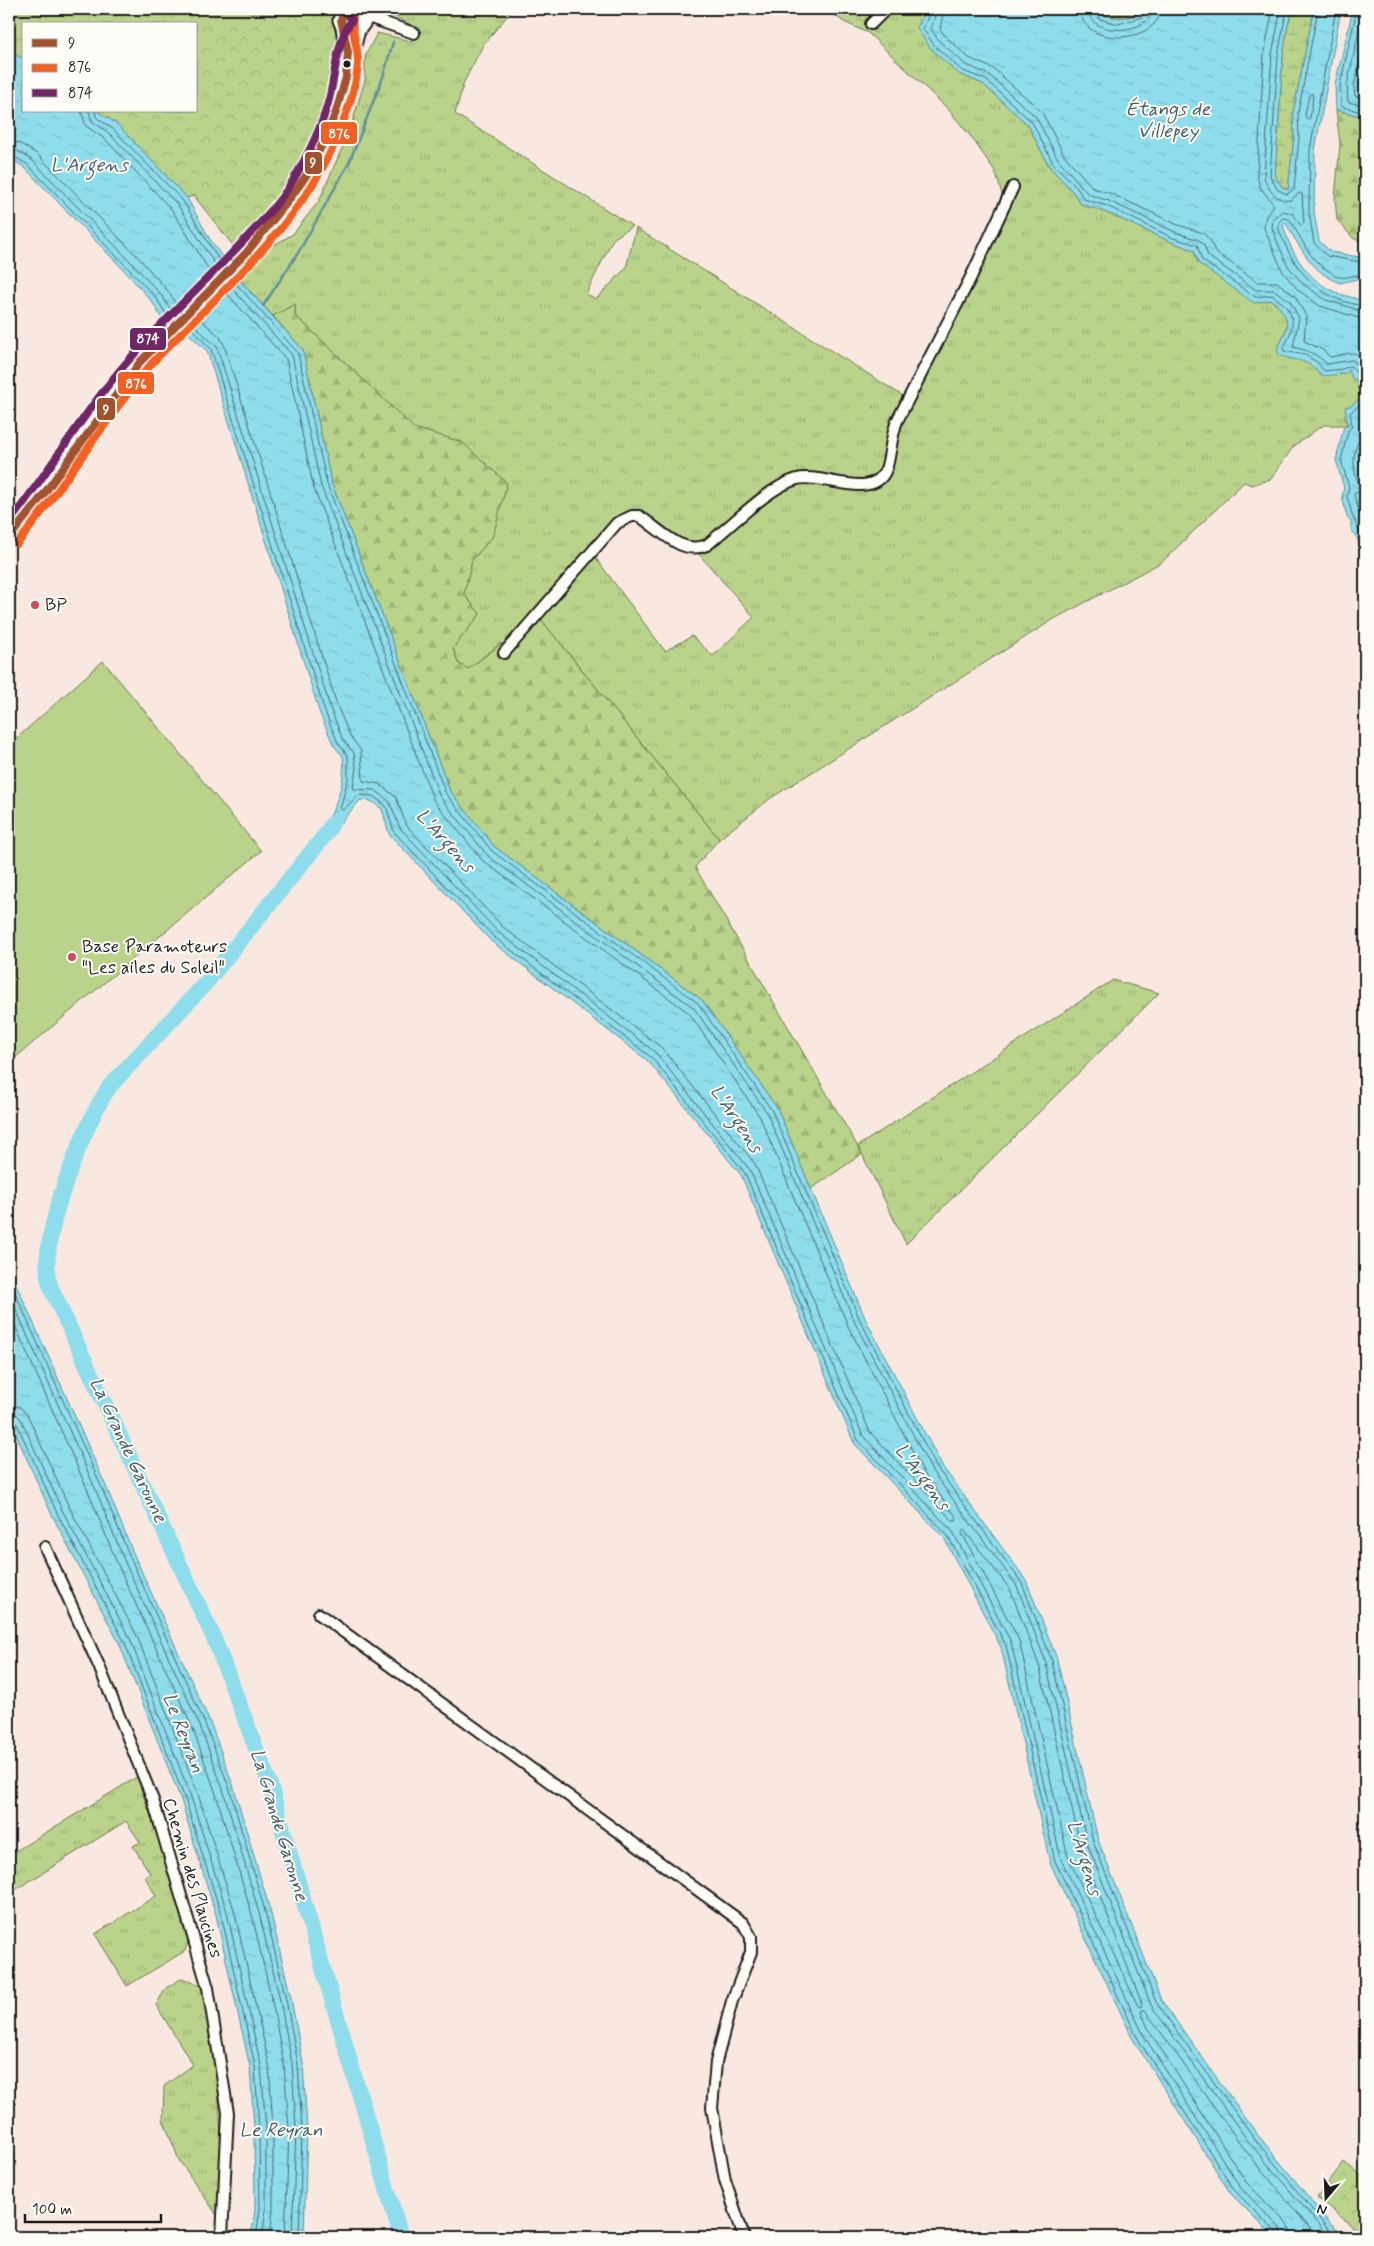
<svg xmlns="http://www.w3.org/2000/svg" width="1374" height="2246" font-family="Mynerve,sans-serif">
<defs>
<pattern id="grass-tufts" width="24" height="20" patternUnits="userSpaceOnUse" patternTransform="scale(1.25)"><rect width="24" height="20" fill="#b9d38a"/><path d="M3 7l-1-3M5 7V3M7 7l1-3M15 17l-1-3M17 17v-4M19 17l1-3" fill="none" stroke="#9eb576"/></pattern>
<pattern id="forest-firs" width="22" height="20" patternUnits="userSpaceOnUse" patternTransform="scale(1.25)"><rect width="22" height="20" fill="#b9d38a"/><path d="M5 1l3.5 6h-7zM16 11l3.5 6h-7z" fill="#9eb576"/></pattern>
<pattern id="wetland-marsh" width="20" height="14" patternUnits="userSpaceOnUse" patternTransform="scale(1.25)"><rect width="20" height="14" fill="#b9d38a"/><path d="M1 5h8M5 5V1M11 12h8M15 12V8" fill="none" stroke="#9eb576"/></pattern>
<pattern id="park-crowns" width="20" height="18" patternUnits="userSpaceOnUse" patternTransform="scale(1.25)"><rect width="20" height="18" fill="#b9d38a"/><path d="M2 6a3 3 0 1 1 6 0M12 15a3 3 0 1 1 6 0" fill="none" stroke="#9eb576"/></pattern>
<pattern id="water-ripples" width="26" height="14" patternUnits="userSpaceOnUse" patternTransform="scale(1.25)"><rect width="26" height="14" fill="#8eddec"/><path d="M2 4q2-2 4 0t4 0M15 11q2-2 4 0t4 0" fill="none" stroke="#7abdca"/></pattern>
</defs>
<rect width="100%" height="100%" fill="#f9e8e0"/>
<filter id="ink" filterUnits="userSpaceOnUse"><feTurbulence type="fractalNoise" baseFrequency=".02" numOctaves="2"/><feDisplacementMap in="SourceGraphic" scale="10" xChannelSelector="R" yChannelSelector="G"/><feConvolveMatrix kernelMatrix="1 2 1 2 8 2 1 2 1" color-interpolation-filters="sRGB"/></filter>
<g filter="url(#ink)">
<path fill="url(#grass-tufts)" stroke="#6a7853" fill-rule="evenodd" d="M380,9H513L483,45L464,82L455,114L632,226L613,239L586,294L596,299L626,268L636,228L903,396L933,341L1000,204L1002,194L995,171L972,138L947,108L868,33L844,22L826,9H926L923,19L959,74L983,84L1028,125L1049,166L1073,192L1081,204C1120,215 1155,238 1194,250L1198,263L1254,302L1271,300C1292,317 1290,326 1277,349L1288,358L1302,360L1313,366L1350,370L1359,381L1358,388L1360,399L1344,415L1348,425H1324L1316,430L1293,447L1271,479L1252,485L1244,482L1162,562L1054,619L771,798L719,839L535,612L505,646L500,644L468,669L458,663L453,648L480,614L464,594L472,560L493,536L462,442L414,428L295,315V304L273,316L235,275L251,258L293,234L319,201L350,130L365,80V57L377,33L411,41L419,29ZM814,474L865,481H808L786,488L710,548L697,552L754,617L713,656L692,636L665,651L589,549L615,519L639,510L676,540L694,545L708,541L789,478Z
M1113,980L1159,993L906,1244L858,1146Z
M137,1777L191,1932L185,1951L127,1986L95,1934L156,1896L145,1877L150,1873L133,1846L140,1842L126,1821L9,1894V1855Z
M182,1978L203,1987L218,2083L222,2154L219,2218L179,2160L163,2119L164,2086L193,2065L156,2005L166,1988Z"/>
<path fill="url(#forest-firs)" stroke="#6a7853" d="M1336,110L1365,117V243L1353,238L1337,220L1335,198L1340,144Z
M295,304V315L414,428L462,442L507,483L493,536L472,560L464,594L480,614L453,648L458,663L468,669L501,644L505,646L535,612L719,839L695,867L862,1154L811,1189L777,1108L702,1000L495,847L450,791L331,482L303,350L273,316Z"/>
<path fill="url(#wetland-marsh)" stroke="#6a7853" d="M1098,9H1143C1133,21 1115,18 1102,15Z
M1293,9H1314L1293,113L1294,138L1288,190L1282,187L1275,176L1283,55L1288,24Z"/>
<path fill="url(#park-crowns)" stroke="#6a7853" d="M9,9H339C340,24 342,40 341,54C335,131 284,193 235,248L194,196L187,198L117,125L97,111H196V24H24V60L9,50Z
M1344,2162L1365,2179V2237L1317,2197Z"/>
<path fill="#b9d38a" stroke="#6a7853" d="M103,661L261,851L9,1063V745Z"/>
<path fill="url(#water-ripples)" stroke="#609099" d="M926,9H1098L1102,15C1115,18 1133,21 1143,9H1293L1288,24L1283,55L1275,176L1282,187L1288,190L1294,138L1293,113L1314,9H1341L1315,150L1314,212L1319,241L1331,252L1365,258V281L1357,279L1340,283C1313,274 1299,246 1285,222L1283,225C1290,251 1306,278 1331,290C1342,296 1354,297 1365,302V437L1359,453L1361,476L1365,489V563L1358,540L1351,529V522L1347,517L1342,496L1344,488L1336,460L1344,426L1348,425L1345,407L1351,406L1360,399L1358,388L1359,381L1352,378L1349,370L1345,374L1321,376C1308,358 1298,362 1279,355L1277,349C1290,327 1292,317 1271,300L1254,303L1198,263L1194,250C1155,238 1120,215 1081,204L1073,192L1049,166L1028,125L983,84L959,74L931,49L917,28Z
M1353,9H1365V117L1336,110L1335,84Z
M9,50L24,60V111H97L117,124L187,198L211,241L235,275L303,350L331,482L450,791L495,847L702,1000L777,1108L865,1318L942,1466L1026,1580L1057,1659L1098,1840L1161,2000L1257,2134L1332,2226L1348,2237H1274L1231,2194L1134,2041L1050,1863L1001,1647L944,1538L854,1443L741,1175L648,1061L491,941L389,834L382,809L371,801L360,800L324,843L319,840C331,814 347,786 343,756L334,746L320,714L207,351L188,333L173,329L162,319L153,303L123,269L24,167L9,158Z
M9,1268L105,1484L134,1555L210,1722L233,1785L270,1910L291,1998L303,2063L307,2129L304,2237H251L255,2210L254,2129L250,2067L216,1915L181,1800L119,1643L52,1515L9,1419Z"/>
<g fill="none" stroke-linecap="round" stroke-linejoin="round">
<path stroke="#4a696f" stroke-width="1" d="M931,9L923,29L934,45L961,70L986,80L1032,122L1053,163L1077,188L1084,199L1107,206L1173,238L1197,245L1202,260L1255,297L1272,295C1296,311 1297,325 1283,348L1284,351L1305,355L1317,362L1324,371L1342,369L1351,366L1357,374L1363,378L1365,400L1350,413L1352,426L1348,431L1341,460L1349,487L1347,496L1352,514L1365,547
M937,9L931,29L939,41L965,64L989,75L1036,117L1058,159L1088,194L1109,201L1175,232L1199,240L1204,245L1208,256L1256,290H1274L1290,301L1299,318L1293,347C1307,350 1317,354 1327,364L1353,360L1365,372
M944,9L940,29L945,36L969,58L994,69L1042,112L1064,155L1093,188L1112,194L1178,225L1203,233L1210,240L1215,252L1258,282H1277L1295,296L1306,316L1304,341L1323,350L1330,357C1344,356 1353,347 1365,360
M1080,9C1081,49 1159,44 1161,9
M1088,9C1089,39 1152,34 1153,9
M1094,9L1099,19L1118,24L1142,17L1147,9
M1273,9L1264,53L1257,176L1260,187L1274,205L1266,216L1264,228L1283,272L1298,290L1320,306L1365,320
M1281,9L1272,54L1264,177C1268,190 1277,202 1291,200L1299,193L1302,194L1304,224L1301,226L1293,214L1283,211L1273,218L1272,228L1279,246L1288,266L1303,284L1326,300L1365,312
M1287,9L1278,55L1270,176L1278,190L1287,194L1294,189L1299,138L1298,113L1318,9
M1336,9L1310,150L1309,212L1314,243L1327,256L1365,263
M1357,9L1340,85L1341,105L1343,107L1365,113
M1364,9L1347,85L1348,102L1365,106
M1365,38L1354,86L1355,96L1365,99
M1312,94L1313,97L1310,118L1307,120L1305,114L1309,96Z
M81,111L86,126L105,139L172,210L212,275
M89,111L92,121L109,133L178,205L218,269
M95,111L96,117L113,129L183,201L222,265
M9,141L19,143L37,154L137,256L168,291L179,309
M9,148L16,150L32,160L131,262L162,296L174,315
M9,154L27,164L126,266L157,299L169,319
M1365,276C1355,273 1348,279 1339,277C1334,277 1333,273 1329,271C1309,261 1301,236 1289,219L1283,218L1279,222C1277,229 1282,237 1285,244C1300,278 1327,302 1365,306
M232,279L298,353L327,484L446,794L492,851L698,1003L772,1111L860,1320L937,1468L1022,1583L1052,1661L1093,1841L1156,2002L1253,2137L1328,2229L1340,2237
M228,284L292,355L321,486L440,797L488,856L694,1008L767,1113L855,1323L932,1471L1017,1586L1046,1663L1087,1843L1151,2005L1248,2141L1329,2237
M197,316L220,337L224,345L338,708L350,736L361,751L363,781L379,784L396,797L406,825L503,927L662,1048L755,1164L870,1432L953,1521H956L957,1518L925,1475L848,1326L760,1117L689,1013L483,861L434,801L314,489L286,359L223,289
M191,322L217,347L331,710L343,740L354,753L356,767L353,789L375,790L389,801L400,828L498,932L655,1052L750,1170L863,1436L953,1532L1011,1642L1061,1859L1144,2036L1240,2187L1280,2228L1283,2237
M186,327L192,329L211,349L325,712L338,743L348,756V779L340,809L343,810L359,795L373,796L386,806L394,832L494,937L652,1058L745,1173L858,1440L948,1536L1006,1645L1055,1861L1138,2039L1235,2191L1276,2232L1277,2237
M1365,437L1359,440C1352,454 1352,472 1360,486L1365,488
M1365,494L1356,492L1354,495L1365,531
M9,1279L101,1486L130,1557L205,1724L229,1787L265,1911L286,1999L298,2064L302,2129L299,2237
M9,1294L95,1488L124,1560L200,1726L223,1789L259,1913L280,2000L292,2064L296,2129L292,2237
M9,1312L88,1491L117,1563L193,1729L215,1791L252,1915L272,2001L284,2065L289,2130L285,2237
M9,1405L20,1407L28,1416L69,1507L137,1636L198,1794L234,1910L269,2064L273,2129V2209L270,2237
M9,1412L16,1414L21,1419L62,1510L130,1639L191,1797L227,1912L261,2066L266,2128V2209L262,2237
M9,1419L16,1422L57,1513L124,1641L185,1799L221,1914L255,2066L259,2129L260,2209L256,2237
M964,1530L1010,1589L1039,1665L1080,1844L1142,2004L1141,2007L1138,2006L1068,1857L1019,1640L962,1533Z
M1291,2237L1290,2229L1286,2223L1246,2182L1150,2032L1141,2012L1142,2010H1145L1242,2146L1317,2237"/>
<path stroke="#609099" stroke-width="2.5" d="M403,13L409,9
M263,306L298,253L349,163L383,77L393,42"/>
<path stroke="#8eddec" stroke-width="16" d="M332,824L325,835L205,984L109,1087C83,1127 42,1229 48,1277C49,1284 53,1292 56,1299L213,1636L269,1782L401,2237"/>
<defs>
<path id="minor" d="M362,15L414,33
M871,24L886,9
M504,653L617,523L632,516H639C660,529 681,556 707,545C731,526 768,487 797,479C822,472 877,504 887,466C891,451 891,437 897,421L971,277L1013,187
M45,1547L99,1666L153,1800L208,1988L228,2113L222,2237
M319,1614L743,1923L751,1937V1952L732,2001L716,2062L712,2108L725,2180L744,2237"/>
<path id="primary" d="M347,30H357L363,22L361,12L354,9
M348,53L344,27L341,20L344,12L350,9
M9,538L42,497L89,428L142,360L264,234L300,188L323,144L334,116L357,30"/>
</defs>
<use href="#minor" stroke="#1c1c1c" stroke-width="14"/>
<use href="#primary" stroke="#1c1c1c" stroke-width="19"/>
<use href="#minor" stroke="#fdfcf7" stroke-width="10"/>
<use href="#primary" stroke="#fdfcf7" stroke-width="15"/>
<defs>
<path id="bus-1" d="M9,538L43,495L140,362L247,252L289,200L308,173L323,143L336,112L346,77L348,52L341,20L345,9"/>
<path id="bus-2" d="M17,544C63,488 101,425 147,369C160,353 175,340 189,326C242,272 301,217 333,147C344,122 356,92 358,64C359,47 349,28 354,12"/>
<path id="bus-3" d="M9,522C53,467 88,404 136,352C166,319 199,287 231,254C252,232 276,208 292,182C307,157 322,127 329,99C336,73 336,41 352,20L349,16"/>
</defs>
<use href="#bus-1" stroke="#fdfcf7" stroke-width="11"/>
<use href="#bus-2" stroke="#fdfcf7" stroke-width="11"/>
<use href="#bus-3" stroke="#fdfcf7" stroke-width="11"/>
<use href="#bus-1" stroke="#a0522d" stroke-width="8"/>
<use href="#bus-2" stroke="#f26122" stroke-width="8"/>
<use href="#bus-3" stroke="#6f2766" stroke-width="8"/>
</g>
</g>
<circle fill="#1c1c1c" stroke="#fdfcf7" stroke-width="2" cx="347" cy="64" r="4.5"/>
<g fill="#d1495b" stroke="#fdfcf7" stroke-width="2">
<circle cx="35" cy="605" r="5"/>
<circle cx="72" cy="957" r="5"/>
</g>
<g text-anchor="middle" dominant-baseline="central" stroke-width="4" stroke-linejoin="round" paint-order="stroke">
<g font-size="18" fill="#1c1c1c" stroke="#fdfcf7" text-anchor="start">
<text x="45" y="605">BP</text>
<text x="82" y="947">Base Paramoteurs<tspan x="82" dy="21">"Les ailes du Soleil"</tspan></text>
</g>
<g font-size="18" fill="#1c1c1c" stroke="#fdfcf7">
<text transform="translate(192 1878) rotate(73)">Chemin des Plaucines</text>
</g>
<g font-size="19" font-style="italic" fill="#446065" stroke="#fdfcf7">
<text x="1168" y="109">Étangs de<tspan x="1168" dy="22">Villepey</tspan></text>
<text x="89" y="165">L'Argens</text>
<text transform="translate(445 841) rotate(48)">L'Argens</text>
<text transform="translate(736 1119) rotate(56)">L'Argens</text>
<text transform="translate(128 1450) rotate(65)">La Grande Garonne</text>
<text transform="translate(922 1477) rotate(53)">L'Argens</text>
<text transform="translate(183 1733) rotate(69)">Le Reyran</text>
<text transform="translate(279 1825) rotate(73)">La Grande Garonne</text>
<text transform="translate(1084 1858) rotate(73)">L'Argens</text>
<text x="281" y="2130">Le Reyran</text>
</g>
</g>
<g stroke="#fdfcf7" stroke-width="2">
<rect x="320" y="121" width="38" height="24" rx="5" fill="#f26122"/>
<rect x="304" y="151" width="19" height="24" rx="5" fill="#a0522d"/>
<rect x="129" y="327" width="38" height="24" rx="5" fill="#6f2766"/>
<rect x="117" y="371" width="38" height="24" rx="5" fill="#f26122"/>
<rect x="96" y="397" width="20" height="24" rx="5" fill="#a0522d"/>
</g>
<g font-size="14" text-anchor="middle" font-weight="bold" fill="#fff">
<text x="339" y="138">876</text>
<text x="313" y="167">9</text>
<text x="148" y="343">874</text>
<text x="136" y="388">876</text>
<text x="106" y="414">9</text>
</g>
<rect width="1374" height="2246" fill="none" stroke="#fdfcf7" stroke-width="30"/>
<rect x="15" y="15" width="1344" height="2216" fill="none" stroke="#1c1c1c" stroke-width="2" filter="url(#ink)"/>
<rect x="22" y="22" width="175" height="90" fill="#fdfcf7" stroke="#a3a29f"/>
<rect x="32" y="39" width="25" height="8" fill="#a0522d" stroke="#a3a29f"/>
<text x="68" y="48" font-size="15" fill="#1c1c1c">9</text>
<rect x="32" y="64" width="25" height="8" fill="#f26122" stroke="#a3a29f"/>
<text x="68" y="72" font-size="15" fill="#1c1c1c">876</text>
<rect x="32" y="89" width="25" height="8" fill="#6f2766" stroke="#a3a29f"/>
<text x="68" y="98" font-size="15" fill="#1c1c1c">874</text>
<g transform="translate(1326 2198) rotate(199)" stroke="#fdfcf7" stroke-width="4" paint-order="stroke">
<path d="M0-4L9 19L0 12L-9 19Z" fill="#1c1c1c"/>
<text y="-8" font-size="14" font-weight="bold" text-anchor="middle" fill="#1c1c1c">N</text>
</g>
<path d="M25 2214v8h136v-8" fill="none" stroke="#1c1c1c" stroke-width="2.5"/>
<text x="32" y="2214" font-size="15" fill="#1c1c1c" stroke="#fdfcf7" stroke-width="4" paint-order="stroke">100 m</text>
</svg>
